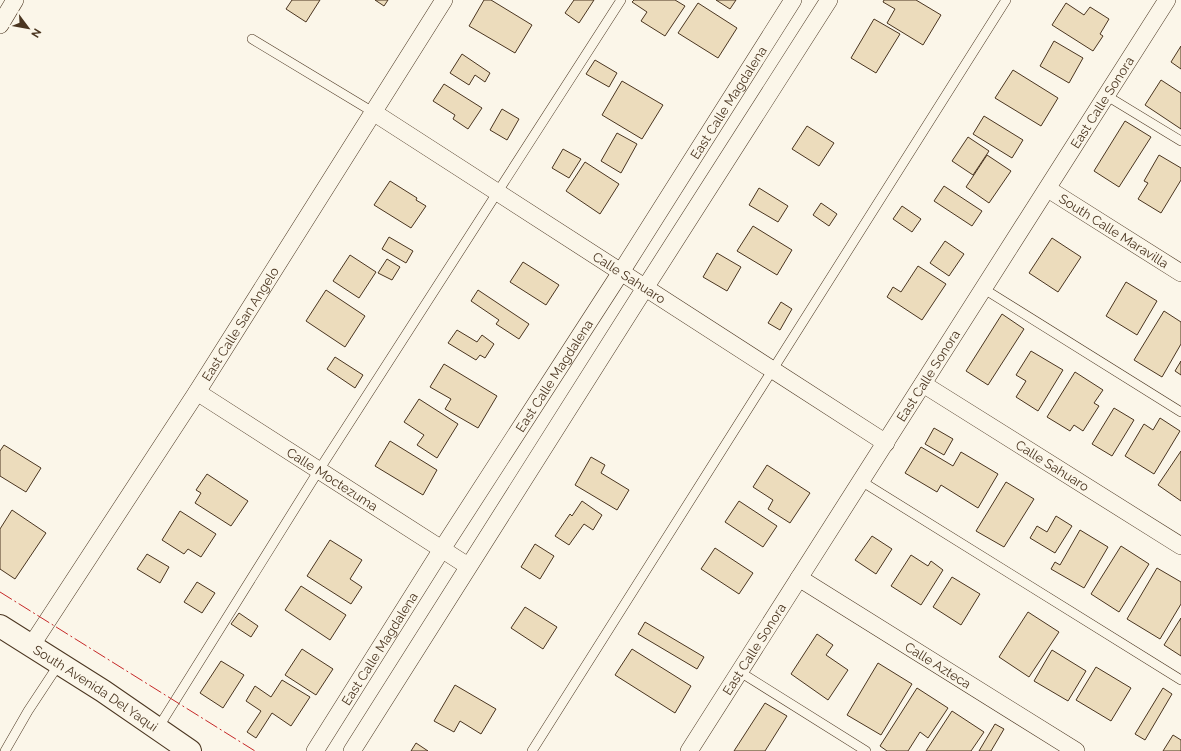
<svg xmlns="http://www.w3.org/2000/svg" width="1181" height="751" font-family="Raleway,sans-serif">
<rect width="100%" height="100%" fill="#fbf6e9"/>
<path fill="#ecdcbc" stroke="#4a3520" d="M292,0H320L306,22L286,9Z
M375,0H388L384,6Z
M484,0H491L532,25L515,53L469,26Z
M574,0H594L579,23L565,13Z
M634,0H675L685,6L665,36L641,21L647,12L632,2Z
M716,0H736L730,9Z
M884,0H916L941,15L923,45L887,23L895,9L883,2Z
M698,3L737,28L718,58L678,33Z
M1066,3L1084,15L1090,7L1109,19L1100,34L1103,36L1093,51L1052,25Z
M874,19L900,34L876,73L851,58Z
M1054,41L1083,58L1069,83L1040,66Z
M1181,46V69L1171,62Z
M462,54L490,73L485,82L475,75L469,85L450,73Z
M595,60L617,73L609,87L586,74Z
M1013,70L1058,98L1041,126L995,98Z
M1161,80L1181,93V129L1145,105Z
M622,81L663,105L642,139L602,115Z
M444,84L482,108L468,129L453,119L455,115L433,101Z
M502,109L519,119L507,140L490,130Z
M984,116L1023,140L1012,158L973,134Z
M1125,121L1151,137L1119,187L1094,171Z
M807,126L834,143L819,166L792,149Z
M617,133L637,144L621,173L601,161Z
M968,137L989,151L973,175L952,161Z
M563,149L581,159L569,178L552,168Z
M987,155L1011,171L989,203L966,187Z
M1159,155L1181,168V180L1161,213L1138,199L1148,183L1144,181Z
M585,162L619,184L600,214L566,191Z
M390,181L417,198L416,200L426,206L411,228L374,205Z
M944,186L982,211L972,226L934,201Z
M759,188L788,206L778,222L749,205Z
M821,203L837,214L829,226L813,215Z
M902,206L921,219L912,232L893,219Z
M753,226L792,250L777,275L737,251Z
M389,237L413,251L406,263L382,249Z
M1052,238L1081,257L1058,292L1029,273Z
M945,241L964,254L949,276L930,263Z
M717,253L741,267L727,291L703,277Z
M350,255L376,272L359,298L333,281Z
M387,259L400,267L392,280L378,273Z
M523,262L559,285L546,305L510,282Z
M918,266L946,284L922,320L887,297L893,287L901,292Z
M1126,282L1157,301L1137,335L1106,316Z
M326,290L365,316L345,347L306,321Z
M478,290L529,324L519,339L496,324L499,320L471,301Z
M781,302L792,309L780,330L768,323Z
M1164,311L1181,322V344L1162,377L1134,360Z
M1002,314L1024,329L988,385L966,371Z
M457,330L477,342L482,335L494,344L485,358L480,355L476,360L448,343Z
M1031,351L1063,370L1038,411L1016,397L1026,381L1016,375Z
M335,357L363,375L355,388L327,369Z
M1181,361V375L1175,371Z
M444,364L497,396L478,428L445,409L451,399L430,387Z
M1075,372L1103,390L1094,403L1099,406L1083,431L1074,425L1070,431L1047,417Z
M419,399L458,424L437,458L417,445L424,435L404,422Z
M1114,408L1134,420L1112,456L1092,444Z
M1160,418L1180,431L1154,474L1125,456L1144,424L1153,430Z
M934,428L953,439L944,455L925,444Z
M390,441L437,470L423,495L375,466Z
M4,445L41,468L26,492L0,476V451Z
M921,447L953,466L961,452L998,474L978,508L941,485L937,492L905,473Z
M1181,451V501L1158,485Z
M591,457L605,465L601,473L629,490L617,510L575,485Z
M767,465L810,493L790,523L768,509L773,500L753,487Z
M207,474L248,501L231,526L195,503L201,493L196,490Z
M1006,482L1034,499L1004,547L976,531Z
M582,501L602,515L593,530L584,524L569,545L555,536L570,514L572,516Z
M739,501L777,526L763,547L725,522Z
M12,510L46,533L15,579L0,569V529Z
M180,511L216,534L201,557L188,549L184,554L162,540Z
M1056,516L1072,526L1055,553L1030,538L1037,526L1047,532Z
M1080,530L1108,547L1084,588L1051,569L1055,562L1060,565Z
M872,536L892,549L876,574L855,560Z
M330,540L362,560L350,579L362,587L351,604L307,576Z
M535,544L554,556L540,579L521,567Z
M1121,546L1149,564L1119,612L1091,594Z
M715,548L753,573L739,594L701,569Z
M147,554L169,567L160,583L137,569Z
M911,555L928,566L931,561L943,570L921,605L891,586Z
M1157,568L1181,582V604L1160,639L1127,619Z
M952,577L980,594L961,625L933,607Z
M197,582L215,593L202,613L184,602Z
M301,586L346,615L330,640L285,610Z
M525,607L557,627L543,649L511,628Z
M1028,612L1059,632L1029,677L999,657Z
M239,613L258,626L251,637L231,624Z
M1181,618V656L1164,645Z
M645,622L704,657L697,669L638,634Z
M817,634L833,645L826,655L848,670L828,700L791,674Z
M302,649L333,669L316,695L285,675Z
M632,649L691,686L675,713L615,675Z
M1052,650L1086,671L1068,701L1034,681Z
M221,661L244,675L223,708L200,693Z
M878,663L912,684L881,735L847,715Z
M1096,667L1131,688L1111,721L1076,700Z
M282,680L310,697L291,726L272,713L256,738L247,732L261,711L246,701L255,686L271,697Z
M455,685L496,709L481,734L460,721L454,732L434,721Z
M917,688L948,708L928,738L920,732L908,751H887L880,746Z
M1163,688L1172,694L1145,740L1135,734Z
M765,703L787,716L765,751H734Z
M952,711L984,732L971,751H926Z
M995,724L1004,729L991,751H979Z
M1173,735L1181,740V751H1163Z
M416,743L428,751H411Z"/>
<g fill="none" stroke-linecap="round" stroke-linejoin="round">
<defs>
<path id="lane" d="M252,39L373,112
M1107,96L1181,141
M984,289L1181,412
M861,481L1181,680
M740,672L866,751
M158,728L319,470L621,0
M5,751L28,711L59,664
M532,751L1006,0"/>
<g id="street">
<path d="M0,25L15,0"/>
<path id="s1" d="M373,112L886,443"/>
<path id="s2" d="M1048,189L1181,273"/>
<path id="s3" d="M923,384L1181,546"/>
<path id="s4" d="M197,392L468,566"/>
<path id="s5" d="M799,578L1076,751"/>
<path id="s6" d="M31,646L197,392L444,0"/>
<path id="s7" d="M315,751L442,549L621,272L793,0"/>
<path d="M352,751L645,288L829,0"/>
<path id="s8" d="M689,751L1167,0"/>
</g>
<g id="secondary">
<path id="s9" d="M0,626L103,691L190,751"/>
</g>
</defs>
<use href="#lane" stroke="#4a3520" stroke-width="10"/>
<use href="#street" stroke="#4a3520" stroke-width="18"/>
<use href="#secondary" stroke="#4a3520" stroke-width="24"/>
<use href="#lane" stroke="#fbf6e9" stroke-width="9"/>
<use href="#street" stroke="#fbf6e9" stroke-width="17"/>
<use href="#secondary" stroke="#fbf6e9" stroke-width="22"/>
<path stroke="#c62828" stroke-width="1" stroke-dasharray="14 3 2 3" stroke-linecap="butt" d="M0,592L255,751"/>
</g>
<g text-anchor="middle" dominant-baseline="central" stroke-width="3" stroke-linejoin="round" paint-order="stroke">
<g font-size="13" fill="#4a3520" stroke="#fbf6e9">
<text stroke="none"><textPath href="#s7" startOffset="769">East Calle Magdalena</textPath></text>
<text stroke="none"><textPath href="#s8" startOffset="769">East Calle Sonora</textPath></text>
<text stroke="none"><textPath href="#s2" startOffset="78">South Calle Maravilla</textPath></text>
<text stroke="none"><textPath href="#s1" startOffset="305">Calle Sahuaro</textPath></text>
<text stroke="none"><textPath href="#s6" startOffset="384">East Calle San Angelo</textPath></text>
<text stroke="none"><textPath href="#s7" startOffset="445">East Calle Magdalena</textPath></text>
<text stroke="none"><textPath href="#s8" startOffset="445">East Calle Sonora</textPath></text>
<text stroke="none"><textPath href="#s3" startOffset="153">Calle Sahuaro</textPath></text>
<text stroke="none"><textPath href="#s4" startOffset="161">Calle Moctezuma</textPath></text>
<text stroke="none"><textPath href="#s7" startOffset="121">East Calle Magdalena</textPath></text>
<text stroke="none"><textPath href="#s8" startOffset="121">East Calle Sonora</textPath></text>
<text stroke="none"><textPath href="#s5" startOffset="164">Calle Azteca</textPath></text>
<text stroke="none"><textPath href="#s9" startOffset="114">South Avenida Del Yaqui</textPath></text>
</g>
</g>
<g transform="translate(28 28) rotate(122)" stroke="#fbf6e9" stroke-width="3" paint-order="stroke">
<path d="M0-3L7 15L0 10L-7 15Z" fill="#4a3520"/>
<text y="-6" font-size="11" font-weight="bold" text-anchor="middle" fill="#4a3520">N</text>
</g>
</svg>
